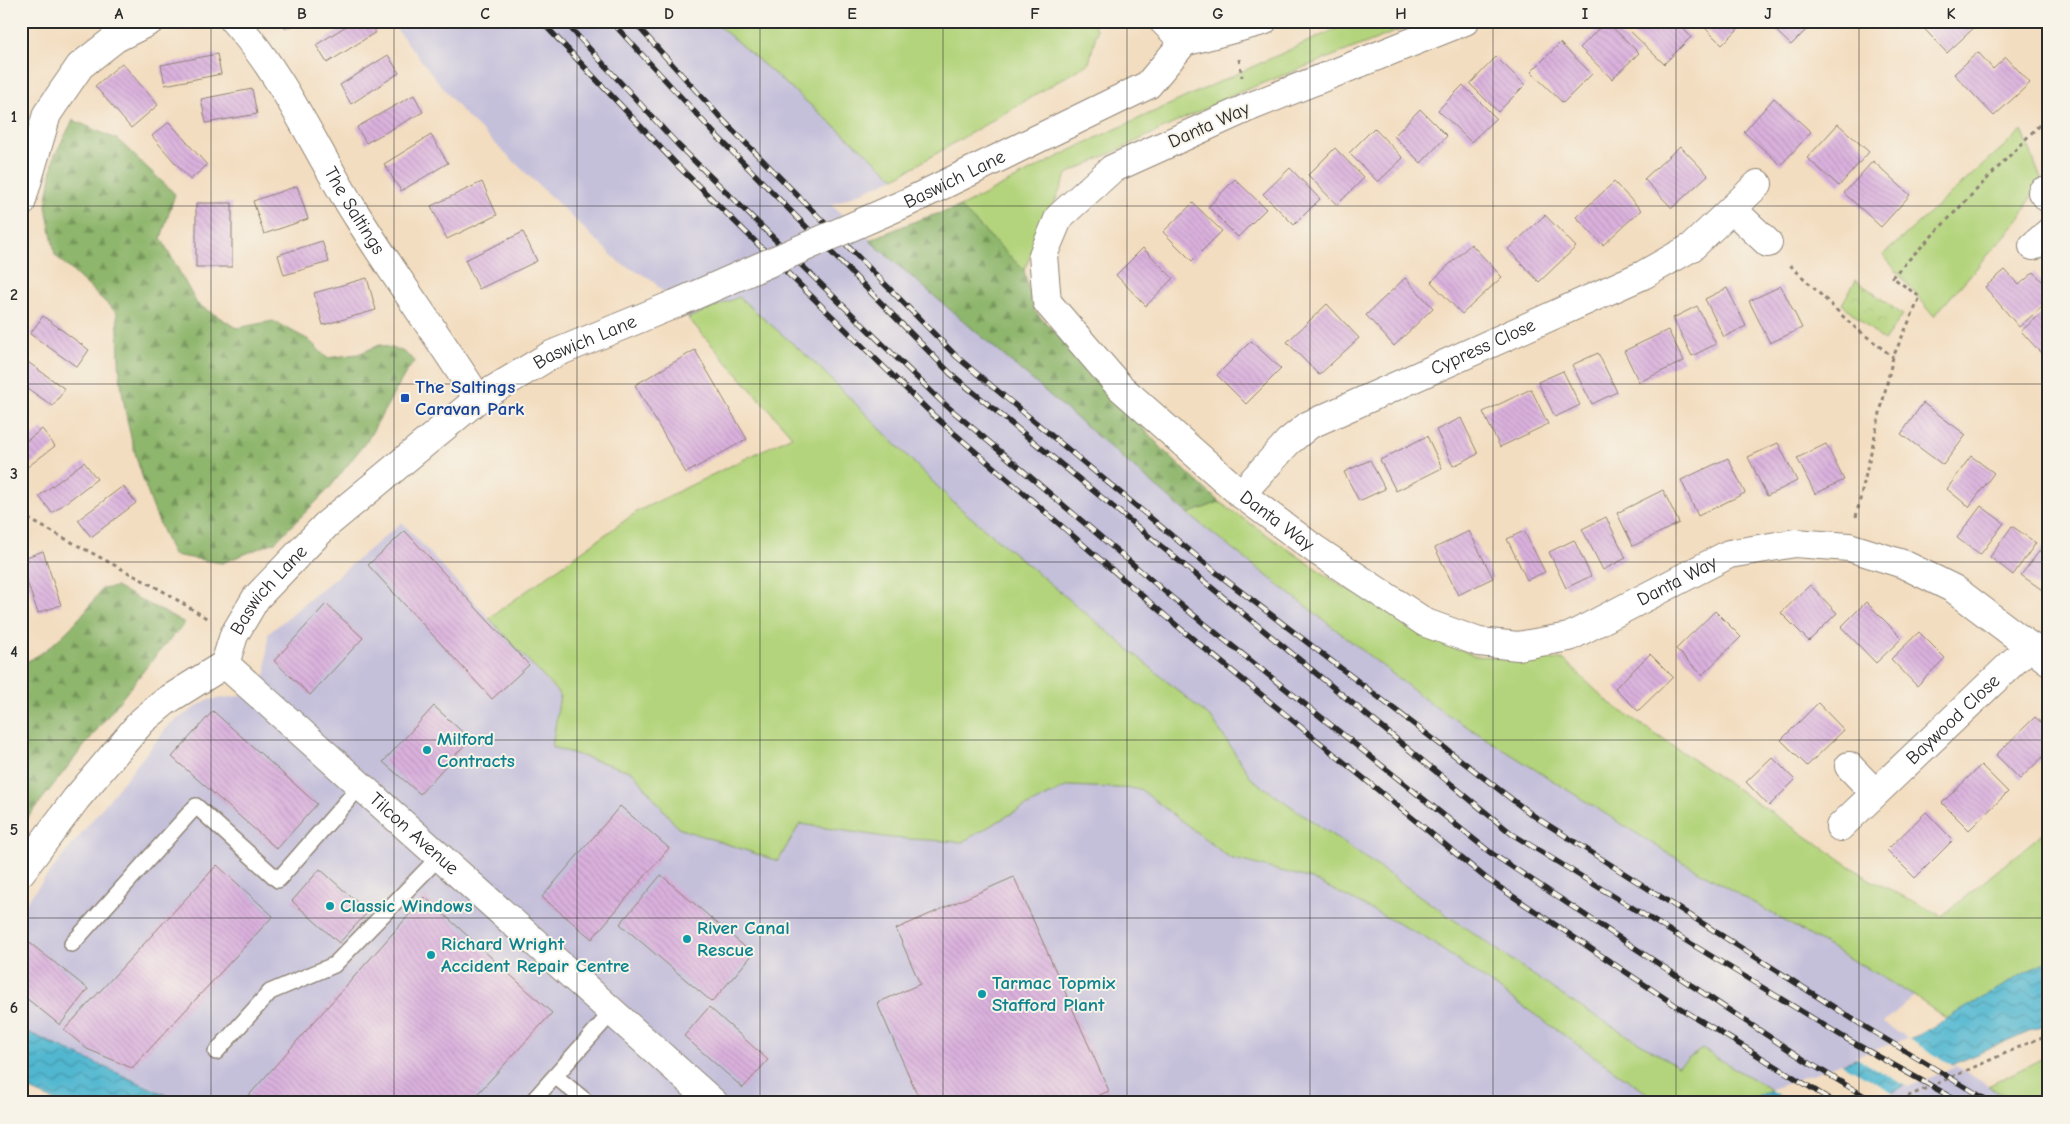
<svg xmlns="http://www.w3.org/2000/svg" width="2070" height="1124" font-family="'Comic Neue',sans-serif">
<defs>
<pattern id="forest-firs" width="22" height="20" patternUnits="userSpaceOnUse" patternTransform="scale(1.25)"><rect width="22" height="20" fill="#8eb66c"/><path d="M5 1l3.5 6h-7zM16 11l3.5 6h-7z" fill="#749459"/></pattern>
<pattern id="park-crowns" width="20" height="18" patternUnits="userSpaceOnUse" patternTransform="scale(1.25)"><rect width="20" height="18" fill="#b3d47c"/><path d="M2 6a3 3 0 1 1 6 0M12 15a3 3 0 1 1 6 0" fill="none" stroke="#9ab66b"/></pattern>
<pattern id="water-waves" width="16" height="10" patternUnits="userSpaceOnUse" patternTransform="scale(1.25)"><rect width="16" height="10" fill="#51b7d0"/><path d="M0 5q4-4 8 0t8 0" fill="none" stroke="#4395a9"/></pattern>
<pattern id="building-back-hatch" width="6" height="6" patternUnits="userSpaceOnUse" patternTransform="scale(1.25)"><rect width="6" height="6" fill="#dab1dd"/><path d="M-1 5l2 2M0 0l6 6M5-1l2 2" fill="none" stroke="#bb98be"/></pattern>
</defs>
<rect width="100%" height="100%" fill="#f7f3e8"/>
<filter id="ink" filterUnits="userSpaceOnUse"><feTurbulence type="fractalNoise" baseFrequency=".02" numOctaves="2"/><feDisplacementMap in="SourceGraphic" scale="10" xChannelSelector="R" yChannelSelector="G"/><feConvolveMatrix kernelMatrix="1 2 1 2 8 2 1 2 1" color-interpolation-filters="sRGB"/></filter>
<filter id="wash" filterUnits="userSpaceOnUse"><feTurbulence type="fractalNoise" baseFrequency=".0096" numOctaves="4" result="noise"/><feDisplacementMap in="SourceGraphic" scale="20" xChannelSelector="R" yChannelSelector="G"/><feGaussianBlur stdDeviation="1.12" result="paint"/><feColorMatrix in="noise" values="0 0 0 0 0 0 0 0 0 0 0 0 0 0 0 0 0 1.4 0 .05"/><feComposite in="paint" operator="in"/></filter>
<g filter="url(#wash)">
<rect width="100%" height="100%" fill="#f3ddc0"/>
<path fill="#c5c0da" d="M390,21H713L895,178L831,205L1188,514L1431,704L1666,852L1914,996L1883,1023L2018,1103H1793L1773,1091L1739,1103H183L21,1029V908L170,724L207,700L249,695L266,673L268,634L402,522L560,696L792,436L688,318L651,279L620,263L463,113Z"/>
<path fill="#b3d47c" stroke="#6f8054" d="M713,21H1091L1097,30L1089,63L895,178Z
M1353,21H1423L1238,93L1067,174L1024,270L960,207L1083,144Z
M2022,130L2041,179L2019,220L1934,316L1883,255Z
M739,297L815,363L954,503L1212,719L1252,779L1569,1000L1678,1066L1702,1049L1773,1091L1739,1103H1661L1424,937L1312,879L1230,858L1140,789L1068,786L1011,814L962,842L891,838L800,824L778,861L678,828L633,772L552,747L560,695L489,618L638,511L792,436L688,318Z
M1219,502L1343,587L1474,656L1564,660L1608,702L1869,879L1942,916L2049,828V959L1947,1019L1914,996L1666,852L1431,704L1188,514Z
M2049,1055V1103H2018L1988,1086Z"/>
<path fill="url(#forest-firs)" stroke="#5c704c" d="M73,120L118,140L175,194L161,238L197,304L237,328L273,321L309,340L327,358L358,354L380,345L402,351L415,361L406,372L368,439L328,490L275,542L222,563L173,555C149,502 130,448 122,390C118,365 119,338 117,313L55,255L46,206L54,157Z
M960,207L1024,270L1034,310L1166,453L1219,502L1188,514L869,240L921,219Z
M116,587L185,623L156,655L21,826V664C51,653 84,615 102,589Z"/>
<path fill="url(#park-crowns)" stroke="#6f8054" d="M1856,280L1903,315L1884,341L1842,304Z"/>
<path fill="url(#water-waves)" stroke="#3e717e" d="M2049,959L2047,1023L1866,1103H1739L1919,1035Z
M21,1029L183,1103H60L21,1086Z"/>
<path fill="#f3ddc0" d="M1907,1038L1955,1067L1908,1087L1855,1057Z
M1841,1063L1894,1093L1872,1103H1793L1770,1090Z"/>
<g id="blocks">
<path fill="url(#building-back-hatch)" d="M282,21H298L286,29Z
M354,21H369L376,32L327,63L316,45Z
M1606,21L1639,53L1612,79L1580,48Z
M1634,21H1676L1691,37L1664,64L1627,28Z
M1698,21H1746L1722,45Z
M1766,21H1815L1791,45Z
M1917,21H1976L1978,24L1947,53Z
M1560,43L1592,74L1563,103L1531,72Z
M1978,52L1993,69L2006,57L2030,83L1994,116L1954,74Z
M217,54L221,74L165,85L161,65Z
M388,55L399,73L351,104L340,85Z
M1496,57L1525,85L1498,112L1470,84Z
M122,63L158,105L131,128L95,86Z
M1463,85L1496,118L1471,142L1438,110Z
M252,89L257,114L206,123L201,99Z
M414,95L423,112L366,143L357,127Z
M1774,98L1811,132L1781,165L1744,132Z
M1420,109L1447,136L1421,163L1394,136Z
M169,122L207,165L190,180L152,136Z
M1838,124L1869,152L1839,186L1807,158Z
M1374,128L1403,158L1378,182L1349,153Z
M431,135L448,163L401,191L384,164Z
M1680,146L1708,175L1672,208L1644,179Z
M1335,148L1364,178L1337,205L1308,175Z
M1873,161L1910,195L1881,227L1844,193Z
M1290,168L1320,199L1294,225L1263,194Z
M1235,179L1266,209L1238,237L1208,207Z
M482,182L497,215L447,239L431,206Z
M1614,182L1641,210L1603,245L1576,217Z
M297,186L308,219L264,234L253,201Z
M196,203H232V267H196Z
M1193,203L1222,231L1192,261L1163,232Z
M1545,215L1576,247L1539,282L1508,249Z
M523,232L537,261L479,289L465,260Z
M322,241L329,262L284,275L278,255Z
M1471,244L1502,277L1462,314L1431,282Z
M1143,248L1173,278L1146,306L1116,275Z
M2005,270L2019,285L2034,272L2049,289V301L2019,327L1985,287Z
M367,278L376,310L323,325L314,293Z
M1405,278L1433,308L1394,346L1366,315Z
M1781,286L1802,328L1770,343L1749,301Z
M1727,288L1746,326L1724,337L1705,299Z
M1327,304L1359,338L1319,375L1287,342Z
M1697,306L1716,344L1692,356L1673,318Z
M2042,313L2047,321L2049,319L2048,361L2021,331Z
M43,316L89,350L77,367L30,334Z
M1668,330L1684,361L1639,382L1624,351Z
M1251,341L1281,369L1246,404L1217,375Z
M695,350L747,439L686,473L635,385Z
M1598,353L1617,392L1592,404L1572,365Z
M21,357L65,389L53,406L21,384Z
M1563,371L1580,405L1555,417L1538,382Z
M1531,389L1548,424L1500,447L1483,412Z
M1923,403L1966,435L1943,465L1901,434Z
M1461,418L1478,454L1453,466L1436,430Z
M42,429L55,446L21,472V445Z
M1427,436L1442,468L1396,491L1380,460Z
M1778,443L1797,481L1767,496L1748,457Z
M1826,444L1844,480L1815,494L1797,458Z
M1971,456L1994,473L1969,507L1947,489Z
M1728,458L1745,493L1698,516L1681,480Z
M1370,460L1385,489L1359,501L1344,472Z
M84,462L97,479L52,513L39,496Z
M123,486L136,503L91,537L78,520Z
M1663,490L1679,523L1633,546L1617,513Z
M1981,506L2004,523L1980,555L1957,538Z
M1606,517L1626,558L1603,570L1582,529Z
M2012,526L2036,543L2013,575L1990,557Z
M405,531L529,665L492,699L368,565Z
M1469,531L1493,578L1458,595L1435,548Z
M1524,531L1545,572L1527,580L1507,539Z
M1574,540L1591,576L1566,588L1549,552Z
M2048,540L2049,587L2045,592L2021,575Z
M43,551L61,605L38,613L21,565V559Z
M1810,585L1837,613L1809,641L1781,613Z
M1866,602L1902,638L1876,663L1841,627Z
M326,604L363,638L310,695L274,661Z
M1715,611L1741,637L1702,675L1676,649Z
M1919,632L1945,658L1917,686L1891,659Z
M1650,654L1673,677L1638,711L1615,688Z
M1818,703L1844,730L1807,766L1781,740Z
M434,706L470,739L420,794L383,762Z
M213,711L317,804L277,849L172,757Z
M2035,717L2049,730V751L2020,779L1996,755Z
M1772,757L1795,780L1769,806L1746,782Z
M1981,765L2008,792L1969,830L1942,803Z
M620,806L669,848L592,939L542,897Z
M1926,812L1953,840L1915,878L1887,850Z
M217,865L273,916L132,1068L87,1049L64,1030Z
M320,869L368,912L339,943L292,901Z
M661,875L753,954L712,1002L620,924Z
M1014,877L1109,1091L1081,1103H921L877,1003L920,984L896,929Z
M425,897L552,1013L469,1103H242Z
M21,936L88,989L60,1025L21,994Z
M709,1007L768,1060L743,1088L684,1036Z"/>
</g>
</g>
<g filter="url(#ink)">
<use href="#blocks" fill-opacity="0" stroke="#8f8476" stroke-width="1"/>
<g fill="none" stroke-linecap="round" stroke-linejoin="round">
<defs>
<path id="service" d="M72,944L196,806L278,880L362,784
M216,1052L270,992L334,965L441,855
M555,1076L588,1103
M531,1103L613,1011"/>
<g id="minor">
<path id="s1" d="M234,21C286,78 317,154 359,219C397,280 440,338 478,399"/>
<path d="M1163,21L1184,42"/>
<path id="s2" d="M1465,21L1247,108L1112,169L1059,217L1043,255L1047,302L1120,387L1241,494L1316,550L1426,623L1479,642L1518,646L1569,637L1729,554L1795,543L1849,547L1903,564L1954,589L2049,661"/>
<path d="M2042,192L2049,199"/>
<path d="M21,203L47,114L80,66L116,38L150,21"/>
<path d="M1732,209L1768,243"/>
<path d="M2033,246L2049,232"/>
<path id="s3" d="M1241,494L1288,442L1309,425L1643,275L1692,247L1758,184"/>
<path id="s4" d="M225,664L714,1103"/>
<path d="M1849,766L1875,793"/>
<path id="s5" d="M1840,827L2030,646"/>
</g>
<g id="tertiary">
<path id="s6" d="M906,203L1148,85L1184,42L1263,21"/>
<path id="s7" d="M21,872L76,799L142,721L166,701L225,664L234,635L256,598L326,525L478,399L551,355L675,304"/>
</g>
</defs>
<use href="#service" stroke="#8f8476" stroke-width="18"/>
<use href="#minor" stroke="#8f8476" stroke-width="30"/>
<use href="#tertiary" stroke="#8f8476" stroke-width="30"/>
<path stroke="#8f8476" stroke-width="3" stroke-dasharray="4 4" stroke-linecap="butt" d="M1239,59L1242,77
M2047,163L2049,148
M1790,265L1852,325L1893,357
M21,515L161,590L208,619
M1856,517L1893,357L1920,297L1892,277L2049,115
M1893,1103L2049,1034"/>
<use href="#service" stroke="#fff" stroke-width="15"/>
<use href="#minor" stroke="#fff" stroke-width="28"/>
<use href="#tertiary" stroke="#fff" stroke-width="28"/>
<defs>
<path id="rail" d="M541,21L677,165L933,415L1182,630L1487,879L1675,1005L1836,1103
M564,21L678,145L941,401L1176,601L1491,853L1806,1061L1876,1103
M611,21L714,133L951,374L1512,834L1845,1038L1962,1103
M633,21L720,117L957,357L1218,574L1531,814L1862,1025L1992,1103"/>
</defs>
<use href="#rail" stroke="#2b2b2b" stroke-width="5.5"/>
<use href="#rail" stroke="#f7f3e8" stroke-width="4" stroke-dasharray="11" stroke-linecap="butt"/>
<defs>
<path id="tertiary-bridge" d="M675,304L906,203"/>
</defs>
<use href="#tertiary-bridge" stroke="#8f8476" stroke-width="30" stroke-linecap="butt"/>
<use href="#tertiary-bridge" stroke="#fff" stroke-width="28"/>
</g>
</g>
<path fill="none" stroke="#2b2b2b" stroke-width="1" stroke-opacity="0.55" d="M211,21V1103M394,21V1103M577,21V1103M760,21V1103M943,21V1103M1127,21V1103M1310,21V1103M1493,21V1103M1676,21V1103M1859,21V1103M21,206H2049M21,384H2049M21,562H2049M21,740H2049M21,918H2049"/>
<rect fill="#1a4fb4" stroke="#f7f3e8" stroke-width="2" x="400" y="393" width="10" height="10" rx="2.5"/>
<g fill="#0f9aa8" stroke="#f7f3e8" stroke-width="2">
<circle cx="427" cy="750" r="5"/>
<circle cx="330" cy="906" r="5"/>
<circle cx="687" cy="939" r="5"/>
<circle cx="431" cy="955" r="5"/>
<circle cx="982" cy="994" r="5"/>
</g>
<g text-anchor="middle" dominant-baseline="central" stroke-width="4" stroke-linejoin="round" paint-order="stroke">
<g font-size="19" fill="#2b2b2b" stroke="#f7f3e8">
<text transform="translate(1209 125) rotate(-24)">Danta Way</text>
<text stroke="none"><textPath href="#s6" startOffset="54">Baswich Lane</textPath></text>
<text stroke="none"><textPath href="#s1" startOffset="225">The Saltings</textPath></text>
<text stroke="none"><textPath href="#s7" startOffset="788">Baswich Lane</textPath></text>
<text stroke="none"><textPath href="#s3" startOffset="288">Cypress Close</textPath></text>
<text stroke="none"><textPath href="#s2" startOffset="861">Danta Way</textPath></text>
<text stroke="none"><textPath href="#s2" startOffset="1311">Danta Way</textPath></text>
<text stroke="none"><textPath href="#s7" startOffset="382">Baswich Lane</textPath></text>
<text stroke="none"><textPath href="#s5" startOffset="156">Baywood Close</textPath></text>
<text stroke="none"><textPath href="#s4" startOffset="254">Tilcon Avenue</textPath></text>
</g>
<g font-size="19" font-weight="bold" fill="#164399" stroke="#f7f3e8" text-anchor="start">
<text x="415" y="387">The Saltings<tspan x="415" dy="22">Caravan Park</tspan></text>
</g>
<g font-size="19" font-weight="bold" fill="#0d838f" stroke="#f7f3e8" text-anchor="start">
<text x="437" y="739">Milford<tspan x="437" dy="22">Contracts</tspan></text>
<text x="340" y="906">Classic Windows</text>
<text x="697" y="928">River Canal<tspan x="697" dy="22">Rescue</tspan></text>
<text x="441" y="944">Richard Wright<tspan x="441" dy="22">Accident Repair Centre</tspan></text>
<text x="992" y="983">Tarmac Topmix<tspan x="992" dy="22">Stafford Plant</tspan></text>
</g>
</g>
<rect width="2070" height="1124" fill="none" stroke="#f7f3e8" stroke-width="55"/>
<rect x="28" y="28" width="2014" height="1068" fill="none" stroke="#2b2b2b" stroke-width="2"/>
<g font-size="16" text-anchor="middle" font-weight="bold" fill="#2b2b2b">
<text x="119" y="19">A</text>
<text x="302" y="19">B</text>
<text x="485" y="19">C</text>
<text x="669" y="19">D</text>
<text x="852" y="19">E</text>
<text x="1035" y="19">F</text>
<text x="1218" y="19">G</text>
<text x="1401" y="19">H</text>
<text x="1585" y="19">I</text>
<text x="1768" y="19">J</text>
<text x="1951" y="19">K</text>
<text x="14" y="122">1</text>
<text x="14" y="300">2</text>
<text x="14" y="479">3</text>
<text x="14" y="657">4</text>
<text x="14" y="835">5</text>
<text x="14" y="1013">6</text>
</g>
</svg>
